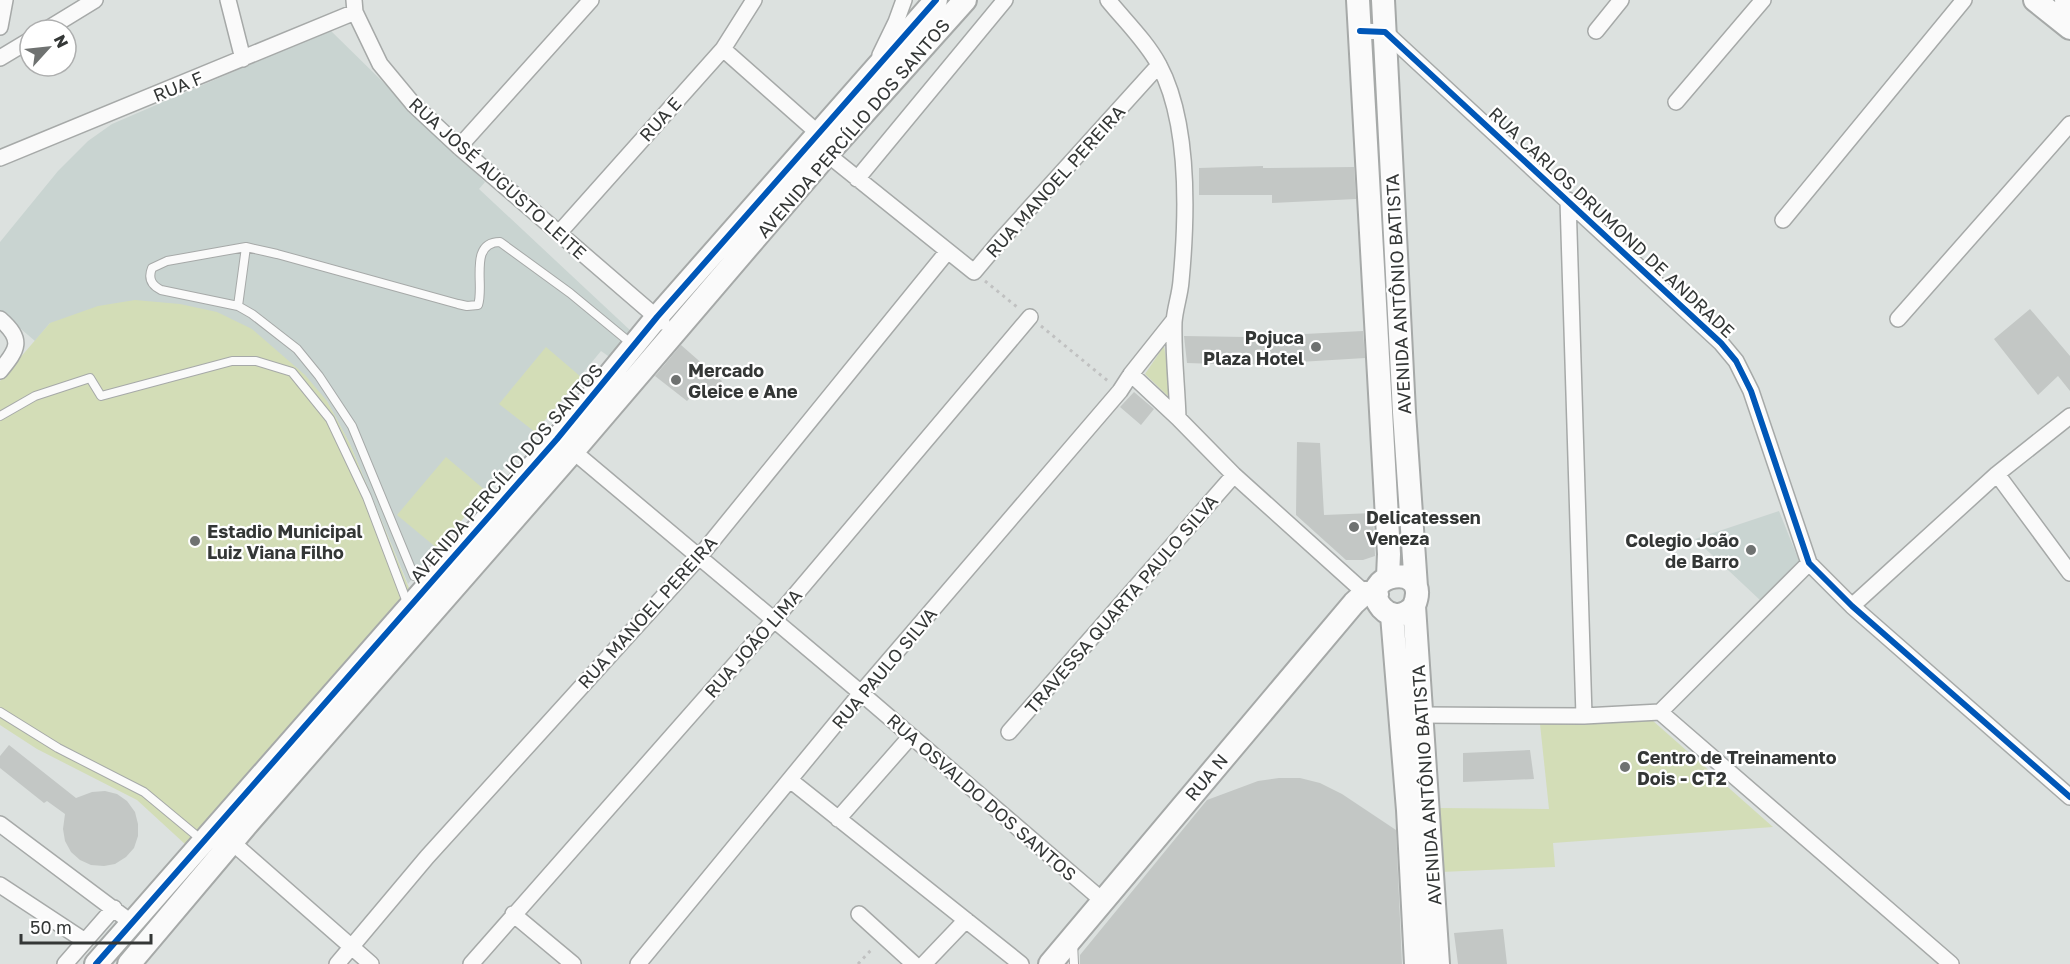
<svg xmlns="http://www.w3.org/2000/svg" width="2070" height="964" font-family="'Golos Text',sans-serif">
<rect width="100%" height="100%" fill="#dce1df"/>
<path fill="#c9d4d1" d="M330,30L485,182L479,189L632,332L611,358L601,351L408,584L350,444L327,401L50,323L35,341L0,311V242L58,171L88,141L112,124Z
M1779,511L1799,561L1761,601L1695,539Z"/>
<path fill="#d3ddb7" d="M135,300L180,304L217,312L252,329L305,375L327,401L350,444L409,588L186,845L137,800L37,749L0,725V381L50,323L98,306Z
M1164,346L1173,401L1145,374Z
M546,347L581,377L535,432L499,404Z
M446,457L486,491L438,549L397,515Z
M1652,720L1773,827L1553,843L1555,867L1441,872L1438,808L1549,809L1540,724Z"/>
<path fill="#c3c7c5" d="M1263,166V168L1354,167L1356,199L1272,203V195H1199V168Z
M2030,309L2070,356V391L2058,376L2038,395L1994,339Z
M1363,331L1365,358L1247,365L1187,363L1184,336L1246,337Z
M681,345L722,381L711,396L700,387L687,401L655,376Z
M1134,392L1154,409L1141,425L1120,407Z
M1297,442L1320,443L1324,515L1373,513L1375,556L1363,560H1346L1296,515Z
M9,745L76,798L92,792L105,791L117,794L127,801L135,812L138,824V836L134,848L126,857L115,864L104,866L91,865L80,860L71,852L65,841L63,829L65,814L47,801L44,803L0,768V756Z
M1530,750L1534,779L1463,782V753Z
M1279,778H1300L1320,783L1342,794L1396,830L1402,964H1080V955L1207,800L1258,781Z
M1503,929L1507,964H1458L1454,933Z"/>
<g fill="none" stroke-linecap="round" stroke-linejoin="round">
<defs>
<path id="lane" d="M238,306L246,247
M0,416L35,396L90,378L101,396L232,361H256L292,372L330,419L367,497L408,605
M414,576L352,426L319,376L297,349L252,314L238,306L161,290C151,285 148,278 152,268L167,261L246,247L277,254L458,304L467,306L478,305C485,286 468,242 500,242L570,293L633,345
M0,712L58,748L144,792L203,841
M1073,943L1074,964"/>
<path id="street" d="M228,0L243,59
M354,0L355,12L380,64L414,105L459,147L662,322
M1108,0C1125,21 1146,41 1159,65C1190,123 1187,217 1181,281C1180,295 1175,308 1174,322C1173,354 1177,386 1178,418
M0,27L5,0
M46,30L95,0
M1360,31L1385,32L1721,343L1736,361L1751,391L1809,563L1852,606L2070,797
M1596,31L1621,0
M723,49L818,133
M880,55L896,22L904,0
M0,58L30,40
M1676,102L1763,0
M459,147L591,0
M827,154L974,272L1000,241L1159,65
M0,158L355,12
M857,179L1005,0
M1568,200L1584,716
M1783,220L1964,0
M559,233L723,49L754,0
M0,319C24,340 18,349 0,371
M1898,319L2070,124
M1131,374L1178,418L1234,475L1365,593
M567,446L861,693L1102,900
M1997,474L2070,573
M1852,606L1997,474L2070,416
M1660,712L1951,964
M1423,715L1584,716L1660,712L1809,563
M1009,732L1234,475
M790,780L1021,964
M838,819L911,736
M0,824L132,923
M225,836L371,964
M0,885L85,941
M513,914L573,964
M859,914L914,964
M65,964L114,908
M337,964L427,857L700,556L947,252
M471,964L774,620L1030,317
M638,964L861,693L1120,391L1131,374L1174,320
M924,964L966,920"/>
<path id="secondary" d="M1358,0L1389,554L1388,577
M1383,0L1404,412L1416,587
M2035,0L2070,28
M2066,0L2070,4
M1414,606C1406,616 1392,619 1382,608C1353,574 1433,559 1414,606L1438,964
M1392,615L1408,810L1416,964
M96,964L557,439L657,317L936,0
M129,964L248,823L574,450L827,154L965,0
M1050,964L1354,603L1365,593L1377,594"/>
</defs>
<use href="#lane" stroke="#a6a9a8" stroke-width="10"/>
<use href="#street" stroke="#a6a9a8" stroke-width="18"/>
<use href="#secondary" stroke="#a6a9a8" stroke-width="26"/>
<path stroke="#c0c1c1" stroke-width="3" stroke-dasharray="3 4.5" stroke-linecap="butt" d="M985,281L1017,307
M1041,326L1108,381
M858,964L873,948"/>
<use href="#lane" stroke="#fafafa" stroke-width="8"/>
<use href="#street" stroke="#fafafa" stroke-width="15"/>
<use href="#secondary" stroke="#fafafa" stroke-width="22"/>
<defs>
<path id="cycleway" d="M1360,31L1385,32L1721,343L1736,361L1751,391L1809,563L1852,606L2070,797
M96,964L557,439L657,317L936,0"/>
</defs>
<use href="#cycleway" stroke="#fff" stroke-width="10"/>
<use href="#cycleway" stroke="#0057b8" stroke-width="6"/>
</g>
<g fill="#6f7271" stroke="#fff" stroke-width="2">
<circle cx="1316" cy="347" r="6"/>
<circle cx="676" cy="380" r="6"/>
<circle cx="1354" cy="527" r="6"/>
<circle cx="195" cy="541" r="6"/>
<circle cx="1751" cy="550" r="6"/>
<circle cx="1625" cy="767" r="6"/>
</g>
<g text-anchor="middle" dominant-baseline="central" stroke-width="4.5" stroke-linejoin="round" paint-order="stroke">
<g font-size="18" fill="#343736" stroke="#fff">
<text transform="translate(178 86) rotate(-22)">RUA F</text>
<text transform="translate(660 119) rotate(-48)">RUA E</text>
<text transform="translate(853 128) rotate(-49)">AVENIDA PERCÍLIO DOS SANTOS</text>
<text transform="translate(498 178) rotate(42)">RUA JOSÉ AUGUSTO LEITE</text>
<text transform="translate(1055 181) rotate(-48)">RUA MANOEL PEREIRA</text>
<text transform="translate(1612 222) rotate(43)">RUA CARLOS DRUMOND DE ANDRADE</text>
<text transform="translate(1398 294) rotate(-93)">AVENIDA ANTÔNIO BATISTA</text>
<text transform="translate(506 473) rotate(-49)">AVENIDA PERCÍLIO DOS SANTOS</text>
<text transform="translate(1121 604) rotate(-49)">TRAVESSA QUARTA PAULO SILVA</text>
<text transform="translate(647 612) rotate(-48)">RUA MANOEL PEREIRA</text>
<text transform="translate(753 643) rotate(-49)">RUA JOÃO LIMA</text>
<text transform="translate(884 668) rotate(-50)">RUA PAULO SILVA</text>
<text transform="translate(1206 777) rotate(-50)">RUA N</text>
<text transform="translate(1426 785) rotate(-94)">AVENIDA ANTÔNIO BATISTA</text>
<text transform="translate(982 797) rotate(41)">RUA OSVALDO DOS SANTOS</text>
</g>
<g font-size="18" font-weight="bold" fill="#343736" stroke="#fff" text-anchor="start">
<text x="1304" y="337" text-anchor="end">Pojuca<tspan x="1304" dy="21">Plaza Hotel</tspan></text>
<text x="688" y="370">Mercado<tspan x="688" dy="21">Gleice e Ane</tspan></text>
<text x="1366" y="517">Delicatessen<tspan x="1366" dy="21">Veneza</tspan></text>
<text x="207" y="531">Estadio Municipal<tspan x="207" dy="21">Luiz Viana Filho</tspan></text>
<text x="1739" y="540" text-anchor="end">Colegio João<tspan x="1739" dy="21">de Barro</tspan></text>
<text x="1637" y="757">Centro de Treinamento<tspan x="1637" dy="21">Dois - CT2</tspan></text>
</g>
</g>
<g transform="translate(48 48) rotate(63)"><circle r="28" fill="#ffffff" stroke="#aeafaf" stroke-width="1.5"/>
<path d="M0-4.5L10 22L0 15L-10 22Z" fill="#6f7271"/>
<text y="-9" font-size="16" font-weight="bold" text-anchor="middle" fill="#343736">N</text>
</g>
<path d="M21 934v9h130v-9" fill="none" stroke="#343736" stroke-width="3"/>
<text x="30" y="934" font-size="18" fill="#343736" stroke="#ffffff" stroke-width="4.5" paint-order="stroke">50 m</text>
</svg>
